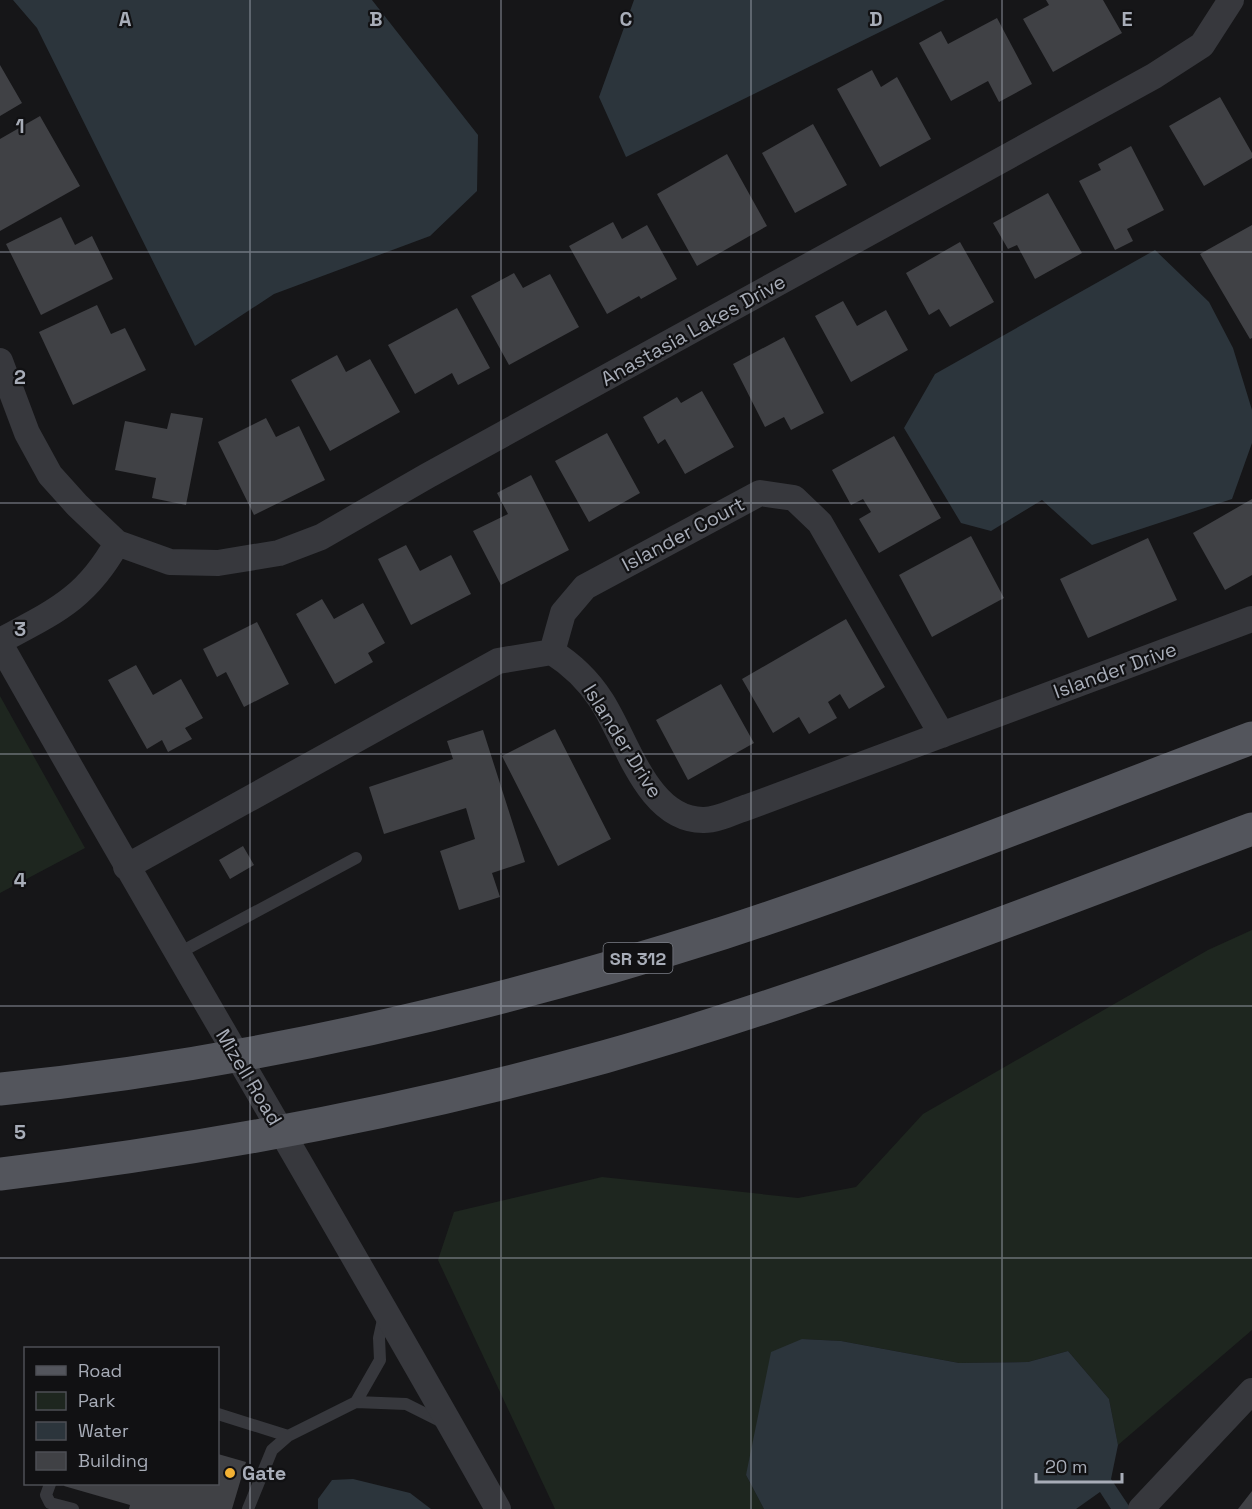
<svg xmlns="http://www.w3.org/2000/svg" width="1252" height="1509" font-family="'Space Grotesk',sans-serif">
<rect width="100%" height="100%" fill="#161618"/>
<path fill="#1e261f" d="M0,696L85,848L0,893Z
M1252,930V1330L1118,1445L1109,1399L1068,1351L1028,1362L959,1363L841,1341L802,1339L746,1475L764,1509H555L438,1260L454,1212L602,1177L798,1198L856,1187L923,1114L1208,950Z"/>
<path fill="#2c353c" d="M13,0H372L478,135L477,191L430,236L274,294L195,346L37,28Z
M634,0H945L626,157L599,97Z
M1155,250L1209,302L1233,348L1252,410V443L1232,499L1092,545L1042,500L991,531L961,523L904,428L935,374Z
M802,1339L841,1341L959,1363L1028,1362L1068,1351L1109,1399L1118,1445L1111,1479L1131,1509H1111L1100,1492L1076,1509H764L746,1475L771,1352Z
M353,1479L410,1493L431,1509H318V1499L332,1480Z"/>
<path fill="#404145" d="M1046,0H1103L1122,33L1053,72L1023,19L1049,5Z
M997,18L1032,84L999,102L988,81L951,101L919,43L941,31L948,44Z
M0,65L22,103L0,116Z
M872,70L881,87L897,77L931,139L880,167L837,89Z
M1220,97L1252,153V158L1204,186L1169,126Z
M40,116L80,186L0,231V139Z
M813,124L847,185L795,213L762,153Z
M1131,146L1164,210L1127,229L1133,241L1115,250L1079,181L1101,170L1098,164Z
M727,154L767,226L697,266L657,194Z
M1048,193L1082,253L1035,279L1017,245L1008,249L993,223Z
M61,217L75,245L92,236L113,279L41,315L6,244Z
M613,222L622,239L647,225L677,279L641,299L639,296L607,314L569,246Z
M1252,225V338L1250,339L1200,254Z
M960,242L994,302L950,327L939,309L929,315L906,273Z
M514,273L523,288L550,274L579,327L509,365L471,296Z
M843,301L857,326L886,310L908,350L851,382L815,316Z
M97,305L111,334L125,328L146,370L73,405L39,332Z
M457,308L490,368L458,385L452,373L415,394L388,345Z
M784,337L824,413L791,430L784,417L765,427L733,364Z
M337,355L346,372L370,359L400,412L330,451L291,380Z
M702,391L734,447L685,474L665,439L658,444L643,417L677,397L681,403Z
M171,413L203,418L186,505L152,498L156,478L115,470L125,421L167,429Z
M266,418L276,437L299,426L325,480L254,515L218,442Z
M607,433L640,493L589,522L555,461Z
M894,436L941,518L879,553L859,519L871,512L863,499L851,505L832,470Z
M531,475L569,550L501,585L473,531L508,514L497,493Z
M1252,499V575L1225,590L1193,533Z
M971,536L1004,598L932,637L899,575Z
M1148,538L1177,600L1088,638L1060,579Z
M406,545L420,571L451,555L471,594L411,625L378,559Z
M322,599L334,619L363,603L385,643L368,653L373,662L335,684L296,614Z
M846,619L885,687L849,709L840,694L828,702L837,718L809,734L799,717L773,733L742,679Z
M257,622L289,684L244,707L226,672L217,677L203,649Z
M136,665L153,695L181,679L203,718L185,728L192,739L168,752L162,740L147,749L108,680Z
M721,684L754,743L688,780L656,720Z
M555,729L611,839L558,866L502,756Z
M483,730L525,862L492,873L500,897L459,910L440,851L475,839L466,808L384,834L369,787L453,759L447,741Z
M243,846L254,865L230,879L219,860Z
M218,1454L246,1462L232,1509H129L130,1505L64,1486L65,1484H218Z
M1252,1491V1509H1238Z"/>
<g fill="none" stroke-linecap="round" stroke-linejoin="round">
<path stroke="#37383d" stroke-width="12" d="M177,954L356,858
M384,1315L379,1338L380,1360L356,1402L406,1404L446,1424
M218,1414L288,1436
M50,1484L46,1495L50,1503L73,1509
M248,1509L272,1450L288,1436L356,1402"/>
<path stroke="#37383d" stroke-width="26" d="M0,361L27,433L50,475L77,505L117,543L170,562L218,563L279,553L321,537L427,476L1154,76L1202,45L1231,0
M0,641C54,612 86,599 117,543
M0,644C164,934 335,1219 498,1509
M552,652L563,613L585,587L760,493L794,498L820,523L942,735
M126,867L498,661L552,652C571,664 588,680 601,700C627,739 647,821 704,820C718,820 735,811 748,807L1252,619
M1141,1509L1252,1391"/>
<path stroke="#53555c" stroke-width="33" d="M0,1089C243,1065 491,1007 723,933C901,875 1076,804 1252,738
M0,1174C203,1150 406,1112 604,1057C824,995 1038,909 1252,829"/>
</g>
<path fill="none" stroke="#a8adb8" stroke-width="1.5" stroke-opacity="0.55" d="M250,0V1509M501,0V1509M751,0V1509M1002,0V1509M0,252H1252M0,503H1252M0,754H1252M0,1006H1252M0,1258H1252"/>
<circle fill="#f2b134" stroke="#111113" stroke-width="2" cx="230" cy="1473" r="6"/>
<g text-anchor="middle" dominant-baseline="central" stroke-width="4.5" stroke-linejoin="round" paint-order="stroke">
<rect fill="#111113" stroke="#7b7e86" stroke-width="1.5" x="603.5" y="943" width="69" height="30" rx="4.5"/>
<g font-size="18" font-weight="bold" fill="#a8adb8">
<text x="638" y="958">SR 312</text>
</g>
<g font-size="20" fill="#a8adb8" stroke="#111113">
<text transform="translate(693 330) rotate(-29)">Anastasia Lakes Drive</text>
<text transform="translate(683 534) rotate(-28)">Islander Court</text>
<text transform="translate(1115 670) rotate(-20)">Islander Drive</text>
<text transform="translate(623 741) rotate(58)">Islander Drive</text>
<text transform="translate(249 1077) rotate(59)">Mizell Road</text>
</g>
<g font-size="20" font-weight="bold" fill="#a8adb8" stroke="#111113" text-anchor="start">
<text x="242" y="1473">Gate</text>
</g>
</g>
<g font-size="20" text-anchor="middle" font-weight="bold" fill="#a8adb8" stroke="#111113" stroke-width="4.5" stroke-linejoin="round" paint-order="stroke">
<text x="125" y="26">A</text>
<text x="376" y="26">B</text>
<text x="626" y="26">C</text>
<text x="876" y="26">D</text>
<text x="1127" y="26">E</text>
<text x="20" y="133">1</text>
<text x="20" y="384">2</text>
<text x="20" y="636">3</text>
<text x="20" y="887">4</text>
<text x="20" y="1139">5</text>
</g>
<rect x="24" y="1347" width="195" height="138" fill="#111113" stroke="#4d4f55" stroke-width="1.5"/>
<rect x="36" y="1366" width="30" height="9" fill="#53555c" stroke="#4d4f55" stroke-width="1.5"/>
<text x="78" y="1377" font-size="18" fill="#a8adb8">Road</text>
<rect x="36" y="1392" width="30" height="18" fill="#1e261f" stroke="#4d4f55" stroke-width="1.5"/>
<text x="78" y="1407" font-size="18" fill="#a8adb8">Park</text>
<rect x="36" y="1422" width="30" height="18" fill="#2c353c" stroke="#4d4f55" stroke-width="1.5"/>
<text x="78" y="1437" font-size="18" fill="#a8adb8">Water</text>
<rect x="36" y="1452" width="30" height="18" fill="#404145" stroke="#4d4f55" stroke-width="1.5"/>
<text x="78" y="1467" font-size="18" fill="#a8adb8">Building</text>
<path d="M1036 1473v9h86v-9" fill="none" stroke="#a8adb8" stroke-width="3"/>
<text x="1045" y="1473" font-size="18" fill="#a8adb8" stroke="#111113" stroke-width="4.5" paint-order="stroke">20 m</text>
</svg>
